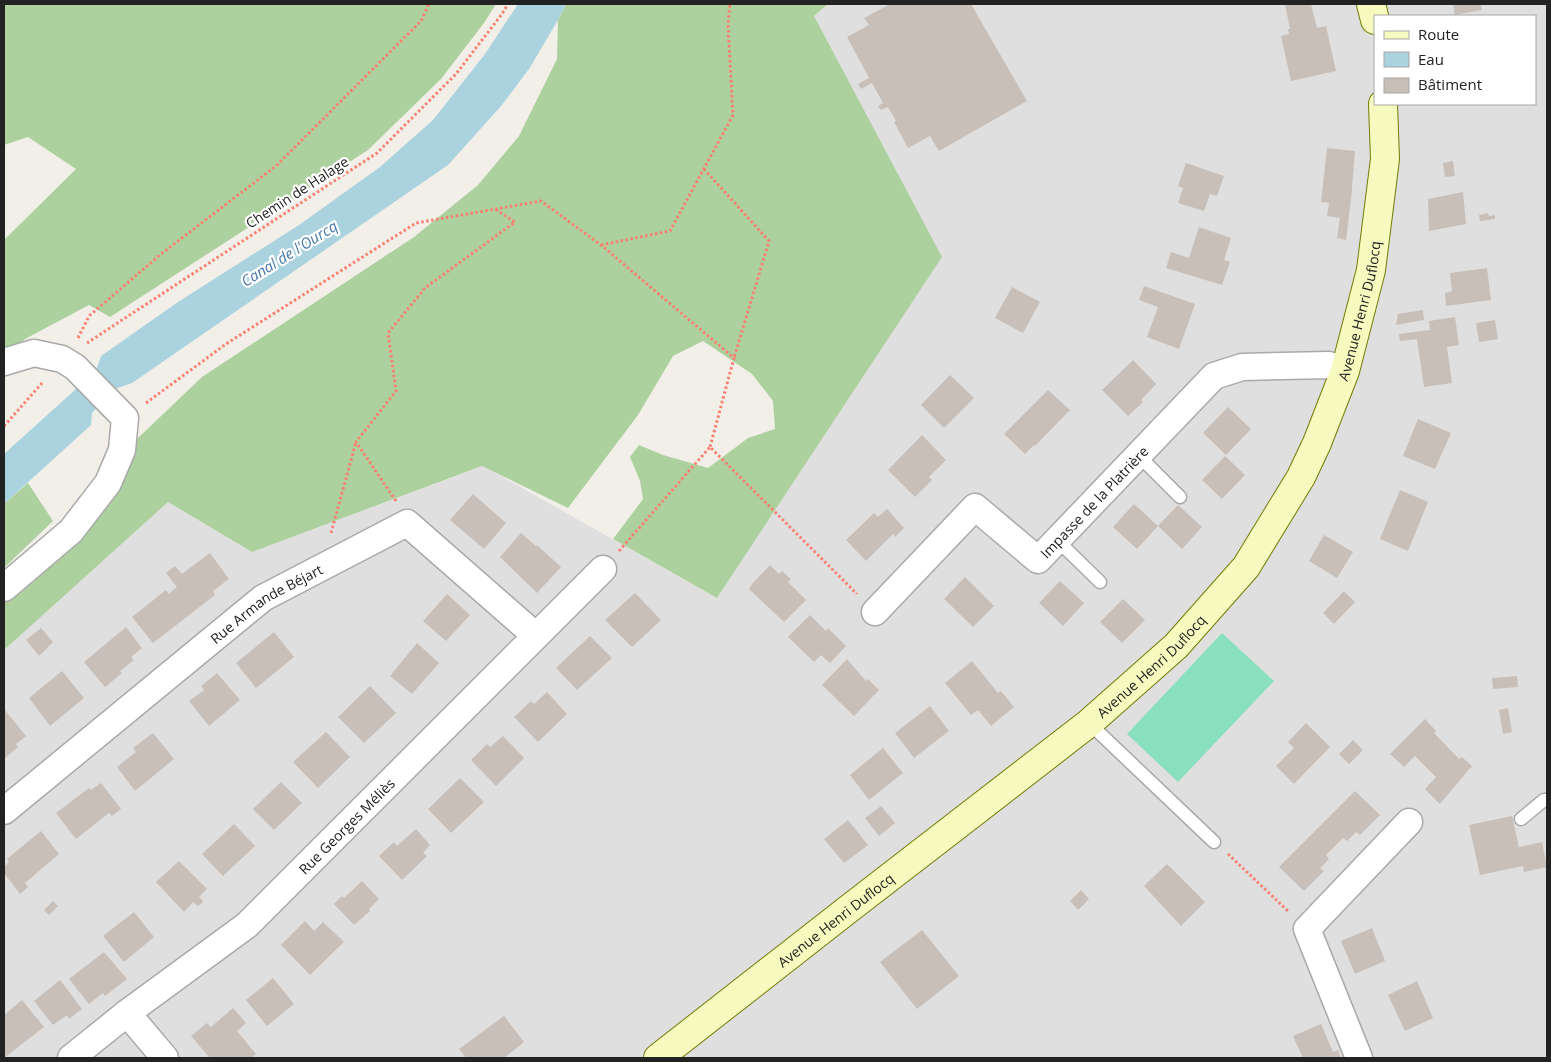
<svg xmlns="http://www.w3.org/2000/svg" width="1551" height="1062" font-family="'Open Sans',sans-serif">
<rect width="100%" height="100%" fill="#f2efe9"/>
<path fill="#e0dfdf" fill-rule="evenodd" d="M828,4H1547V1058H4V591L168,502L252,552L483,466L717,598L941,257L813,16ZM1375,16H1535V104H1375Z"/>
<path fill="#add19e" d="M4,4H496L484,23L441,79L368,150L110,317L89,305L25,339L4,359V240L76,169L28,137L4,145Z
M566,4H828L814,16L942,257L717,598L613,539L643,499L640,481L630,457L639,445L663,455L708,468L748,438L775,429L773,401L752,374L703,341L673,356L638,415L568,508L482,466L252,552L168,502L4,650V600L120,485L138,438L202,377L414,237L478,185L519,136L557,59L558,20Z
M28,483L53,521L4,568V504Z"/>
<path fill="#88e0be" d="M1222,633L1274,681L1178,782L1127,734Z"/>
<path fill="#aad3df" d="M518,4H566L558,20L529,69L502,105L448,165L132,383L115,389L92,413L91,425L4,504V454L76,389L97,368L101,356L178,302L299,225L380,167L433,120L485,54Z"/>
<path fill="#c7bfb8" d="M890,4H971L1027,101L939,151L930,136L908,148L894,122L896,121L888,107L881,110L878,106L883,103L872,83L861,89L858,84L869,78L847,37L869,25L864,18Z
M1285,4H1311L1317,28L1326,26L1336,71L1291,81L1281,36L1289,34L1288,29H1290Z
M1453,4H1481L1482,10L1455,15Z
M1327,148L1355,151L1351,200L1346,240L1337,238L1340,218L1327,216L1329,203L1321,202Z
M1453,161L1455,176L1445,177L1443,163Z
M1186,163L1224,176L1217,196L1210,194L1204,211L1178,203L1183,188L1178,186Z
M1463,192L1466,224L1429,231L1428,199Z
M1488,213L1489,216L1495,215V219L1480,221L1479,215Z
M1199,227L1231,238L1224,260L1230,262L1222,285L1166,268L1171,252L1189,258Z
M1487,268L1491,300L1446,306L1445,293L1452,291L1450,273Z
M1144,286L1195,304L1179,349L1147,337L1158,307L1139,300Z
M1012,287L1040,302L1023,333L995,318Z
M1423,310L1424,320L1396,325L1398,314Z
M1455,317L1459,345L1447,347L1452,383L1424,387L1417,339L1400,341L1399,334L1430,330L1429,321Z
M1495,320L1498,339L1479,342L1476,323Z
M1133,360L1156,384L1141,400L1143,402L1128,416L1102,390Z
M950,375L974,398L944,428L921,405Z
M1048,390L1070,410L1035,446L1034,445L1025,454L1004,434Z
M1228,407L1251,429L1226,455L1203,433Z
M1418,419L1451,433L1435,469L1403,456Z
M922,435L946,460L929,477L932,480L915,497L888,470Z
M1225,456L1245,475L1222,499L1202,480Z
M1400,490L1428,502L1408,551L1380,539Z
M473,494L506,523L484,549L450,520Z
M1134,504L1158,526L1137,549L1113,527Z
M1178,505L1202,527L1182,549L1158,526Z
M887,509L904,528L895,537L893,534L866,561L846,540L874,513L878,517Z
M521,533L536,546L537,545L561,567L537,593L500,557Z
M1324,535L1353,552L1337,578L1309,561Z
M210,553L229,579L213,591L215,595L153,643L132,617L166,590L169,594L177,587L166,573L175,566L182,574Z
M770,565L779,574L782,571L791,579L788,582L806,600L784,622L749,589L752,584Z
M965,577L994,606L973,627L944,599Z
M1060,581L1084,603L1063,626L1039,603Z
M1344,591L1355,602L1334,624L1323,613Z
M635,593L661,620L632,647L605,620Z
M447,594L470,615L446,641L423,621Z
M1123,599L1145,620L1122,643L1100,622Z
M810,615L826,631L828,628L846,646L830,663L821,655L814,662L788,637Z
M126,627L142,648L131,657L134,660L120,671L122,673L105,687L84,662Z
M41,628L53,642L39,656L26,640Z
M274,632L294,657L256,688L236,663Z
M590,636L612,658L577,690L556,668Z
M417,643L439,663L412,694L390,676Z
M847,659L866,681L868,679L879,690L854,716L822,685Z
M972,661L998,693L1001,691L1014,707L991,726L978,710L971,715L945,683Z
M62,671L84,698L50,726L29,698Z
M217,673L240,700L209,726L189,701L204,690L201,686Z
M1517,676L1518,687L1493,689L1492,678Z
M370,686L396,713L364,743L338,717Z
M547,692L567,714L538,742L514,717L531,701L534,704Z
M930,706L949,731L914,758L895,733Z
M1508,708L1512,732L1503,734L1499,710Z
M4,709L26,736L16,744L18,747L4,759Z
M1425,719L1436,731L1434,733L1459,759L1462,757L1472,766L1440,804L1425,789L1436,777L1415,756L1404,767L1390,754Z
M1306,723L1330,747L1294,784L1276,766L1294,748L1288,742Z
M326,732L350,757L318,788L293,762Z
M153,733L174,759L135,791L117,767L136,752L133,748Z
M503,736L524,758L496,786L471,760L487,744L490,747Z
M1353,740L1363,750L1349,764L1339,754Z
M883,748L903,773L869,800L850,775Z
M460,778L484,802L451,833L428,809Z
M281,782L302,803L274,830L253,809Z
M101,783L121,809L112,816L109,813L76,839L56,813L89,788L91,790Z
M1355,791L1380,815L1360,835L1356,832L1347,841L1343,838L1326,855L1329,859L1320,868L1324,871L1304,891L1279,867Z
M881,806L895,823L879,836L865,818Z
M1512,816L1519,847L1542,842L1547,867L1524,872L1523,866L1480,875L1469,825Z
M848,820L868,845L844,863L824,839Z
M234,824L255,846L223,876L202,854Z
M416,829L430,845L423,853L427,856L402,880L379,856L394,842L397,846Z
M41,831L59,854L25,883L28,887L20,894L4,873V867L9,862L7,859Z
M179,861L207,889L199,897L203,901L202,903L198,906L193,902L184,912L156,882Z
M1167,864L1205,902L1181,926L1144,886Z
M362,881L379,899L369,909L370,911L354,925L334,904L342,896L344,898Z
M1081,890L1089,899L1078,910L1070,901Z
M53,901L58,906L49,915L44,910Z
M134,912L154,937L124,962L103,936Z
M305,921L314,931L323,922L344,942L310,975L281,945Z
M1372,928L1385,961L1355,974L1341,941Z
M922,930L959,976L917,1009L880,962Z
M104,952L127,979L105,996L103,993L89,1004L69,979Z
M273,978L294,1004L267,1026L246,1000Z
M60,980L82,1009L69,1019L67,1015L53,1025L34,1001Z
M1417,981L1433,1018L1405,1031L1388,995Z
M22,1000L44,1027L4,1058V1015Z
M233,1008L246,1023L237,1031L256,1054L251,1058H210L191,1036L207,1023L211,1027Z
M504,1016L524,1042L504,1058H466L459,1049Z
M1321,1024L1333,1052L1338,1050L1341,1058H1303L1293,1036Z"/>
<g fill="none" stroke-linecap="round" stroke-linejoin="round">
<defs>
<path id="lane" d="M1138,455L1180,497
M1057,540L1100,582
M1089,723L1214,842
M1521,819L1544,800H1547"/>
<g id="street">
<path d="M4,362L34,353L62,359L75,367L125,418L122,450L108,483L71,531L4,588"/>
<path id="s1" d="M875,612L975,507L1038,560L1214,376L1242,367L1329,365L1345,371"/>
<path id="s2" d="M4,811L263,598L407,523L536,636"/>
<path d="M127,1013L165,1058"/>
<path id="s3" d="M71,1058L127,1013L247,925L603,569"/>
<path d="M1359,1058L1307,929L1409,822"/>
</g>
<g id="secondary">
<path d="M1371,4L1375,20"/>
<path id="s4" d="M658,1058L846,911L1089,723L1176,646L1246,567L1301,477L1317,443L1345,371L1371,270L1385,159L1383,104"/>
</g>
</defs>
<use href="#lane" stroke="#a9a9a9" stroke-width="15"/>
<use href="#street" stroke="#a9a9a9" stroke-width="29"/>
<use href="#secondary" stroke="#707d05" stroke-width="30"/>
<path stroke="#fa8072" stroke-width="3" stroke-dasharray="2.5 2.5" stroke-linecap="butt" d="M704,169L769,241L734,358
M601,245L670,231L733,115L728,25L730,4
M78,338L89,316L161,254L276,166L421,21L429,4
M87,343L377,153L456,74L502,14L508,4
M146,403L226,344L416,223L541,201L601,245L734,358L710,447
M4,426L43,382
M396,501L356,442L396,391L388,333L425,288L515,222L495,209
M331,533L356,442
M619,551L710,447L857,594
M1228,854L1289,912"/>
<use href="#lane" stroke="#fff" stroke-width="12"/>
<use href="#street" stroke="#fff" stroke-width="26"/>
<use href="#secondary" stroke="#f7fabf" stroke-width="28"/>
</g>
<g text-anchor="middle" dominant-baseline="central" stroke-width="4.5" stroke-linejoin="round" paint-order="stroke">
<g font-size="14" fill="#222" stroke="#fff">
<text transform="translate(297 192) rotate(-33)">Chemin de Halage</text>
<text stroke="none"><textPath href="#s4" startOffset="1050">Avenue Henri Duflocq</textPath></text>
<text stroke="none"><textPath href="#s1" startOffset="308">Impasse de la Platrière</textPath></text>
<text stroke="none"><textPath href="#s2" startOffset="335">Rue Armande Béjart</textPath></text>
<text stroke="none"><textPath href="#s4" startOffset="630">Avenue Henri Duflocq</textPath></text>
<text stroke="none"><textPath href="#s3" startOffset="361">Rue Georges Méliès</textPath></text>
<text stroke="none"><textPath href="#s4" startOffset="225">Avenue Henri Duflocq</textPath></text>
</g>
<g font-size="15" font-style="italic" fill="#4a7aab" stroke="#fff">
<text transform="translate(289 253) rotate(-32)">Canal de l'Ourcq</text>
</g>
</g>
<rect width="1551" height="1062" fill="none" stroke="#222222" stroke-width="10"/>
<rect x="1374" y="15" width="162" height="90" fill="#ffffff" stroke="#a7a7a7"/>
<rect x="1384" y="31" width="25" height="8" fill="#f7fabf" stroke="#a7a7a7"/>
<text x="1418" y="40" font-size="15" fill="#222222">Route</text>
<rect x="1384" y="52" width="25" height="15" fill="#aad3df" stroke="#a7a7a7"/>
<text x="1418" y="65" font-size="15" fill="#222222">Eau</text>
<rect x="1384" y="78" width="25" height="15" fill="#c7bfb8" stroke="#a7a7a7"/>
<text x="1418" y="90" font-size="15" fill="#222222">Bâtiment</text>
</svg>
